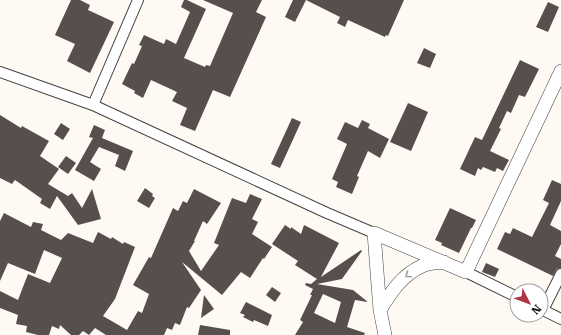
<svg xmlns="http://www.w3.org/2000/svg" width="561" height="335" font-family="'Roboto Serif',serif">
<rect width="100%" height="100%" fill="#fefaf3"/>
<path fill="#574f4d" fill-rule="evenodd" d="M71,0H80L90,5L88,10L114,22L90,73L67,61L75,44L55,35Z
M184,0H187L206,9L184,58L205,67L206,65L210,66L233,13L203,0H262L256,12L266,17L230,97L213,90L195,131L180,125L187,108L172,101L177,92L151,80L143,98L134,93L135,91L122,84L132,63L134,64L142,46L139,45L144,35L164,44L166,39L176,44L190,12L181,7Z
M293,0H404L388,36L386,35L385,37L348,20L345,27L337,23L340,17L306,0L295,22L285,17Z
M548,2L559,7L548,32L536,27Z
M424,48L436,54L430,68L417,63Z
M520,60L539,69L525,97L519,95L511,113L507,111L499,128L501,129L490,151L509,160L503,171L497,168L495,172L483,167L481,170L478,168L475,176L460,169L475,137L482,140Z
M408,103L428,112L411,151L390,142Z
M0,115L21,128L22,126L49,141L40,156L59,169L48,184L68,196L72,193L82,208L92,189L101,219L78,225L57,196L50,209L40,203L42,199L15,180L12,184L0,178Z
M292,118L301,122L280,168L271,164Z
M362,120L370,124L368,128L389,139L380,158L368,151L357,176L359,177L352,194L336,187L338,182L332,179L347,144L337,139L345,122L358,128Z
M61,123L70,129L63,140L54,134Z
M94,125L105,130L102,138L133,151L125,171L115,166L119,155L99,147L90,162L101,169L94,181L75,170L93,138L89,137Z
M66,156L76,163L68,174L58,167Z
M552,180L561,184V201L550,225L561,231V244L555,256L561,259V268L557,269L553,276L497,249L505,232L510,234L513,228L532,237L549,203L543,200Z
M145,188L153,194L152,196L155,198L149,208L137,201Z
M194,189L221,203L207,224L203,221L194,241H195L189,251L201,271L219,245L214,243L232,198L246,203L250,194L262,199L252,219L258,222L252,234L272,247L264,259L263,258L250,278L241,272L222,295L182,262L201,290L189,308L187,307L180,325L175,323L172,330L167,328L164,335H106L95,328L89,335L83,331L79,335H71L60,325L59,329L52,326L49,335H38L26,332L27,326L16,324L18,315L0,308V291L18,300L28,274L50,283L62,258L44,250L35,274L8,263L0,281V221L4,213L31,227L33,222L43,224L41,230L61,240L68,233L93,243L98,232L111,239L112,237L123,244L124,242L135,247L115,299L103,316L127,330L138,311L142,313L149,294L133,285L149,257L151,258L173,208L178,211L183,201L187,203Z
M450,208L476,220L472,228H471L459,253L441,245L442,243L435,240Z
M285,225L291,229V227L301,234L304,225L339,243L321,277L361,250L362,251L342,279L317,284L353,290L368,302L355,300L347,327L365,333L364,335H295L303,322L300,320L312,295H310L313,289L305,285L306,283L311,284L317,279L295,265L298,261L272,244ZM323,294L341,302L335,323L314,313Z
M486,263L499,269L495,277L482,272Z
M272,287L281,293L275,302L266,295Z
M204,295L214,309L201,318Z
M246,302L272,315L268,326L254,320L253,322L243,317L245,315L240,313Z
M200,325L230,330V335H198Z"/>
<g fill="none" stroke-linecap="round" stroke-linejoin="round">
<defs>
<path id="minor" d="M0,72L93,105L327,213L374,233
M93,105L138,0
M466,272L517,297
M541,309L561,319
M543,310L561,274"/>
<path id="tertiary" d="M380,310C391,292 402,275 422,266C429,263 437,263 444,262
M385,335L380,310L374,233L466,272L561,71"/>
</defs>
<use href="#minor" stroke="#424242" stroke-width="12"/>
<use href="#tertiary" stroke="#424242" stroke-width="14"/>
<use href="#minor" stroke="#fff" stroke-width="10"/>
<use href="#tertiary" stroke="#fff" stroke-width="13"/>
</g>
<defs><path id="oneway-chevron" d="M-2-3.5L2.5 0L-2 3.5" fill="none" stroke-width="1.6" stroke-linecap="round" stroke-linejoin="round"/></defs>
<use stroke="#9f9f9f" href="#oneway-chevron" transform="translate(408 275) rotate(145)"/>
<g transform="translate(529 303) rotate(132)"><circle r="19" fill="#ffffff" stroke="#9f9f9f"/>
<path d="M0-3L7 15L0 10L-7 15Z" fill="#b23447"/>
<text y="-6" font-size="11" font-weight="bold" text-anchor="middle" fill="#0f0f0f">N</text>
</g>
</svg>
